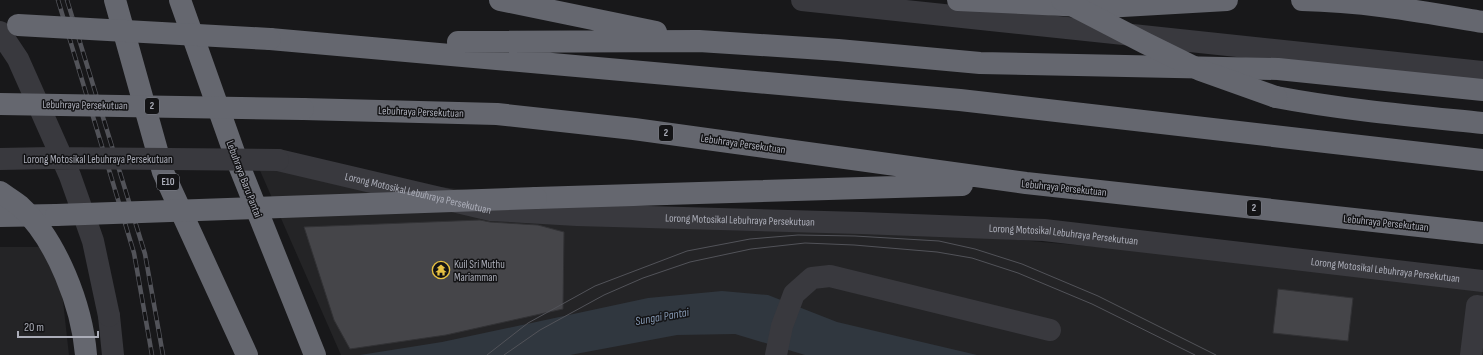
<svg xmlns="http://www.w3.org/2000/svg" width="1483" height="355" font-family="'Sofia Sans Condensed',sans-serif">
<rect width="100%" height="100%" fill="#18181a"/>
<path fill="#242426" d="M258,166L536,198L1225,258L1483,288V355H341Z
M0,247H57L69,355H0Z"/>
<path fill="#30373f" d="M722,291L768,295L837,322L977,355H805L735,334L677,335L570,355H360L442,342L648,298Z"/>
<path fill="#454549" stroke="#323235" d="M480,220L490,222L538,225L564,232L563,309L446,335L350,349L334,320L304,227Z
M1278,289L1353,298L1348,341L1273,333Z"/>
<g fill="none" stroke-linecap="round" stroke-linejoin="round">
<g stroke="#39393e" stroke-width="22">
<path d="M802,0L1483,72"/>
<path d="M0,159L51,158"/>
<path id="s1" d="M278,160L491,210L577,215L861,223L1044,230L1483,281"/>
<path d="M109,316L113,355"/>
<path d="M776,355L782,326L794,294L812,278L830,276L1050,330"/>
<path d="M1471,355L1477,306L1483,307"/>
</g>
<path stroke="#65676f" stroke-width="22" d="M115,0L163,172L247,355
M180,0L236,158L315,355
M500,0L656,32
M958,0L1105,7L1227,0
M1302,0C1363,1 1423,12 1483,22
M270,39L960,100L1483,160
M458,42L699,41L838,50L980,63L1278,69L1483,90
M1276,97C1344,110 1414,116 1483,123
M303,109L497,114L634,129L1026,183L1483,233
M536,198L962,185
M0,216L56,215"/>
<path stroke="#525359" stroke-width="1" d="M487,355L528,323L595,286L687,251L750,239L798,235L855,236L939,241L975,249L1022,264L1098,296L1216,355
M504,355L540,330L604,295L643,278L690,262L751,249L805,243L854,245L937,252L972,258L1018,273L1092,304L1195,355"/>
<defs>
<path id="rail" d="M58,0L134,253L152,355
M67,0L145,254L163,355"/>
</defs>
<use href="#rail" stroke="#525359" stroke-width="4.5"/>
<use href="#rail" stroke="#131315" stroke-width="3" stroke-dasharray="9" stroke-linecap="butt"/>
<path stroke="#39393e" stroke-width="22" d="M0,32L18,59L70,176L93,241L109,316
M51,158L278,160"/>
<path stroke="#65676f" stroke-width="22" d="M1062,0L1145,43L1200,70L1276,97
M18,25L270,39
M0,104L303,109
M0,192C7,197 14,201 20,206C57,240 82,306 86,355
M56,215L536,198"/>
</g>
<defs>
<symbol id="temple-ring" viewBox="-11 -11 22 22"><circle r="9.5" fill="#131315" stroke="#e7c142" stroke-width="1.5"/><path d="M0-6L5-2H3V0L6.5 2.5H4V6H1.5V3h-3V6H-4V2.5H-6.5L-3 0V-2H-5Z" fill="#e7c142"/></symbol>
</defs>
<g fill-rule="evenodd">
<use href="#temple-ring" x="431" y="260" width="20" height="20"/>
</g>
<g text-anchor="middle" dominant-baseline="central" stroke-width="3" stroke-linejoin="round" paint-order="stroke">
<g fill="#131315" stroke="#7d7f87" stroke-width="1">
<rect x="145" y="98" width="14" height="16" rx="3"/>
<rect x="659" y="125" width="14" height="16" rx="3"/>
<rect x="157" y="174" width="22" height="16" rx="3"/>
<rect x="1247" y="200" width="14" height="16" rx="3"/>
</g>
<g font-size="10" font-weight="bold" fill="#abadb8">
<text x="152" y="106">2</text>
<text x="666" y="133">2</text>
<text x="168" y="182">E10</text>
<text x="1254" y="208">2</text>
</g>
<g font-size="11" fill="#abadb8" stroke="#131315">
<text transform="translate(85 105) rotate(1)">Lebuhraya Persekutuan</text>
<text transform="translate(421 112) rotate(2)">Lebuhraya Persekutuan</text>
<text transform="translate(743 144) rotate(8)">Lebuhraya Persekutuan</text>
<text x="98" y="159">Lorong Motosikal Lebuhraya Persekutuan</text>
<text transform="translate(244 179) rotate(69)">Lebuhraya Baru Pantai</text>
<text transform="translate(1064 188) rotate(6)">Lebuhraya Persekutuan</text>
<text stroke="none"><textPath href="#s1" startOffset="144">Lorong Motosikal Lebuhraya Persekutuan</textPath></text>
<text stroke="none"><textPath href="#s1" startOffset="468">Lorong Motosikal Lebuhraya Persekutuan</textPath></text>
<text transform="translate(1386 223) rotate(6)">Lebuhraya Persekutuan</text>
<text stroke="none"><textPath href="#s1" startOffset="792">Lorong Motosikal Lebuhraya Persekutuan</textPath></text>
<text stroke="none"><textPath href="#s1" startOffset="1116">Lorong Motosikal Lebuhraya Persekutuan</textPath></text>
</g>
<g font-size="11" fill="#abadb8" stroke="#131315" text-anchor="start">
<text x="454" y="264">Kuil Sri Muthu<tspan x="454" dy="13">Mariamman</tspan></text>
</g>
<g font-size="12" font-style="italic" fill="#8497b1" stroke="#131315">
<text transform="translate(662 317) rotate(-10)">Sungai Pantai</text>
</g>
</g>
<path d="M18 331v6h80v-6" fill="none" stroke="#abadb8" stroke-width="2"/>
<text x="24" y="331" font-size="12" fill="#abadb8" stroke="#131315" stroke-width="3" paint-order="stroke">20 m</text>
</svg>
